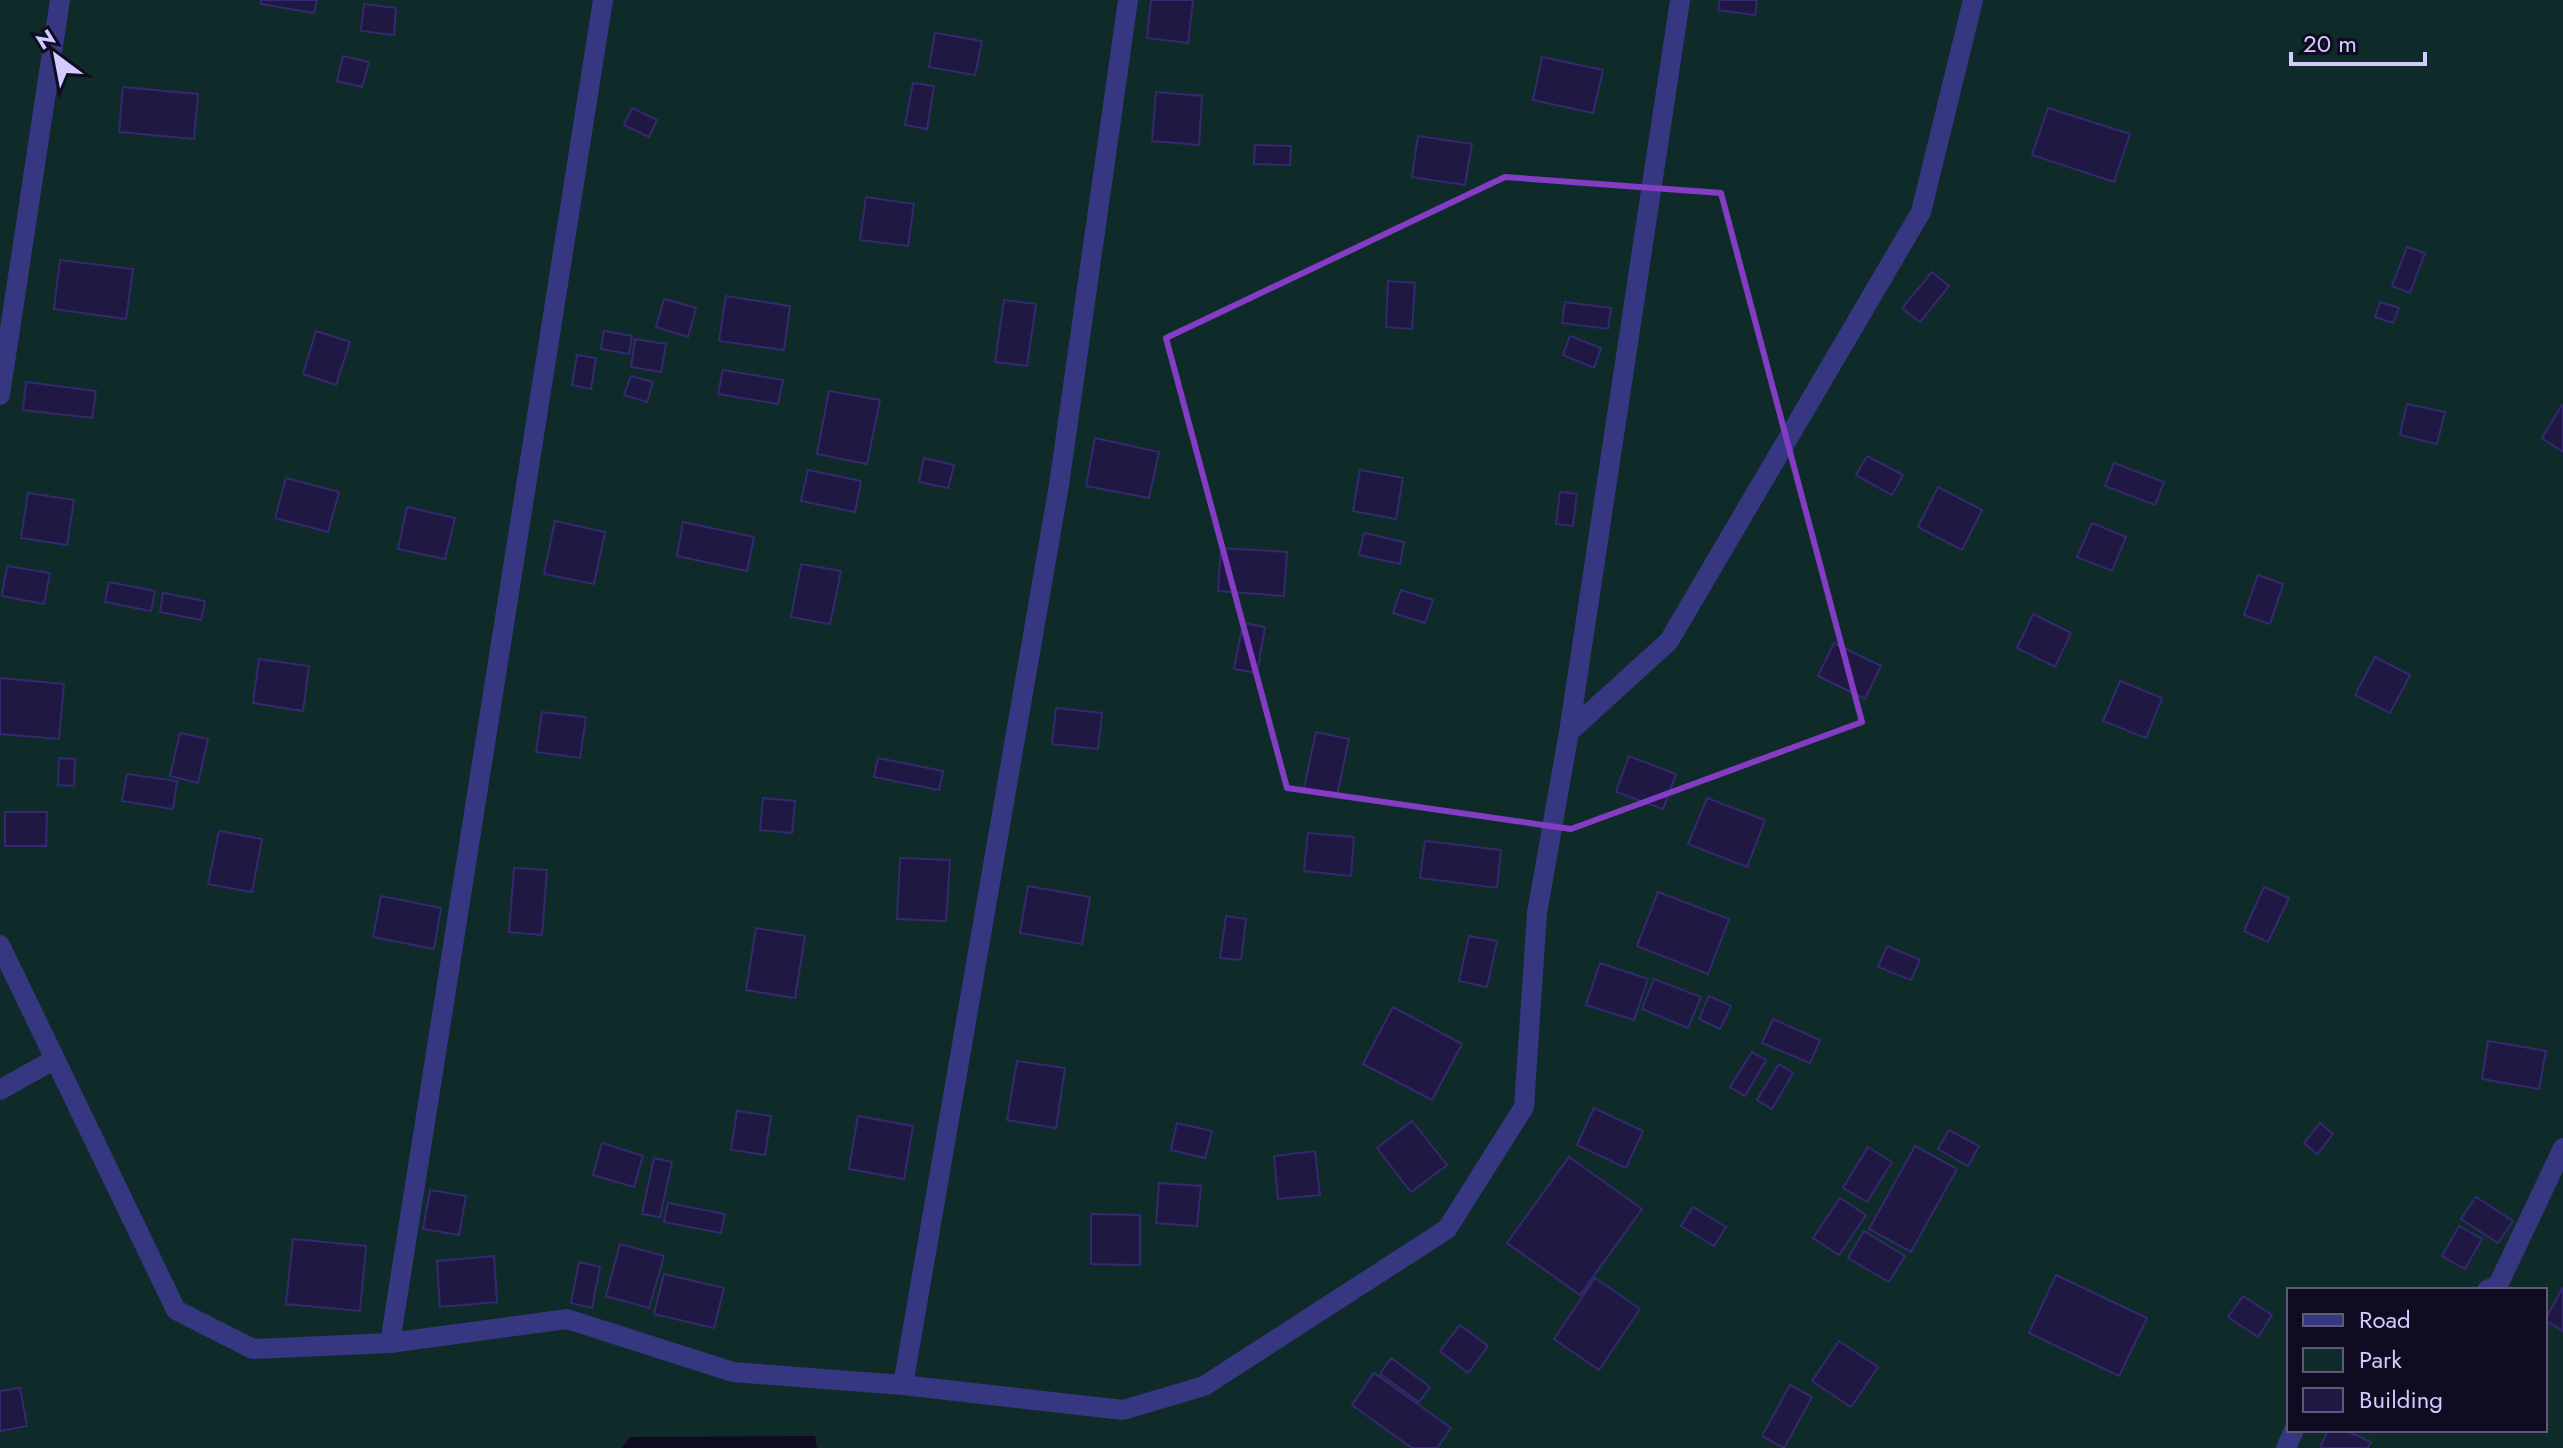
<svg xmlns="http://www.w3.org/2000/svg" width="2563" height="1448" font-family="Jost,sans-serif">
<rect width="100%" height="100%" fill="#0f0c21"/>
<path fill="#0f2b29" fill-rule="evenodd" d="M0,0H2563V1448H817L815,1436L630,1437L622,1448H0ZM2289,1290H2545V1430H2289Z"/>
<path fill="#1f1842" stroke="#34296e" stroke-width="2" d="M261,0H317L314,13L261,4Z
M1151,0H1193L1188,43L1147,38Z
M1720,0H1757L1755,15L1718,10Z
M364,4L396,8L394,35L361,31Z
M935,33L982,41L975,75L929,67Z
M343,56L369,62L362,87L337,81Z
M1542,57L1603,70L1593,113L1533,100Z
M913,83L934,86L927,129L905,125Z
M123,87L198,94L194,139L119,132Z
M1156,92L1202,96L1199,145L1152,141Z
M632,108L657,120L649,137L624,125Z
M2048,108L2130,134L2114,182L2032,155Z
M1418,136L1472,144L1465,185L1412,177Z
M1255,145L1291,146L1290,165L1254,164Z
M866,197L914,204L908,246L860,240Z
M2407,247L2425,253L2410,293L2392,286Z
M60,260L133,269L126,319L54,309Z
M1932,272L1949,286L1920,322L1902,308Z
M1388,281L1415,283L1412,329L1386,327Z
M726,296L790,306L784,350L719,341Z
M664,299L696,308L688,337L656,327Z
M1004,300L1036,304L1027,366L995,362Z
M1565,302L1611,308L1608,329L1562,323Z
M2380,302L2399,308L2393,323L2375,317Z
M316,331L350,342L336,385L303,374Z
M604,331L632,336L629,354L601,349Z
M1570,336L1601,348L1594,368L1563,355Z
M635,339L666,344L661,372L631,367Z
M577,355L596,358L591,389L572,385Z
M723,370L783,380L778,404L718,394Z
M631,376L653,382L647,402L624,395Z
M26,382L96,391L92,418L23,410Z
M829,391L880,400L867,464L817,454Z
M2407,404L2445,412L2437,444L2400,435Z
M2562,405L2563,406V452L2542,438Z
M1095,438L1159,452L1149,498L1086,486Z
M1867,456L1903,475L1892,495L1856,475Z
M924,458L954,465L948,488L919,482Z
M2114,463L2164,482L2155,505L2105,486Z
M808,470L861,481L855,512L801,501Z
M1360,470L1403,478L1396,519L1353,511Z
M286,478L339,492L328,532L275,518Z
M1938,487L1982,510L1962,550L1918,527Z
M1560,492L1577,494L1573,526L1556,524Z
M28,493L74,500L67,545L21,538Z
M407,507L455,518L445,559L398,549Z
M555,521L605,532L594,584L544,574Z
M683,522L754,537L747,571L677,556Z
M2092,523L2126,537L2112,571L2077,557Z
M1364,533L1404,542L1400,564L1359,555Z
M1221,548L1287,552L1284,596L1218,591Z
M801,564L841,571L830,624L791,617Z
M7,566L50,573L44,604L2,596Z
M2258,575L2283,584L2270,624L2244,615Z
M109,582L155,591L151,611L105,602Z
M1401,590L1433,600L1425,623L1393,613Z
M163,593L205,601L201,620L160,612Z
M2033,614L2071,633L2055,667L2017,648Z
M1243,623L1265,627L1257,673L1234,669Z
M1834,643L1881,666L1865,699L1818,676Z
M2375,657L2410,675L2390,713L2355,695Z
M259,659L309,666L303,711L253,703Z
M0,678L64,684L59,739L0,734Z
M2120,681L2162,698L2146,738L2103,721Z
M1056,708L1102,713L1098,749L1052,744Z
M542,712L586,717L580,758L536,752Z
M1316,732L1349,739L1337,795L1304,788Z
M180,733L208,739L198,783L170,776Z
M1629,756L1676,774L1663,809L1616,792Z
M59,758L75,759L74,786L58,785Z
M878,758L943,771L939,790L874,777Z
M127,774L177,781L173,809L122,801Z
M763,798L795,801L792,833L760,830Z
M1707,798L1765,820L1747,867L1688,844Z
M5,812H47L46,846H5Z
M219,831L262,839L252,892L208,884Z
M1308,833L1354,837L1351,876L1304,871Z
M1425,841L1501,850L1497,888L1420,878Z
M900,858L950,860L946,921L897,919Z
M514,868L547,870L542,935L509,932Z
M1028,886L1090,897L1082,944L1020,933Z
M2264,887L2289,898L2268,942L2244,931Z
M1658,892L1729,919L1708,974L1637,946Z
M381,896L441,908L434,949L373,937Z
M1226,916L1246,919L1241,960L1220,958Z
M756,928L805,936L795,998L746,990Z
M1469,936L1497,941L1487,987L1459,981Z
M1887,946L1920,960L1911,980L1878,967Z
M1600,963L1648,979L1634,1020L1586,1005Z
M1654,979L1701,997L1688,1028L1642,1009Z
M1709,996L1731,1006L1720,1029L1699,1019Z
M1393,1007L1462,1044L1432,1100L1363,1064Z
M1773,1019L1820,1040L1810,1063L1762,1043Z
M2488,1041L2546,1051L2539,1089L2482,1079Z
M1752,1052L1766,1060L1745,1096L1730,1087Z
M1017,1061L1065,1068L1056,1128L1007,1120Z
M1779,1064L1793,1073L1772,1109L1757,1100Z
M1594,1108L1643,1131L1626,1168L1577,1145Z
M737,1111L771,1116L765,1155L731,1150Z
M858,1116L913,1126L904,1179L849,1169Z
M1412,1121L1447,1165L1411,1192L1377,1148Z
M1177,1123L1212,1131L1205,1158L1171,1150Z
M2320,1123L2333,1134L2317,1154L2304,1143Z
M1949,1130L1979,1146L1968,1166L1938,1149Z
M602,1143L643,1156L634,1187L593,1175Z
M1915,1146L1957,1169L1911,1252L1869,1229Z
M1868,1147L1892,1162L1867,1202L1843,1188Z
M1315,1151L1320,1195L1278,1199L1274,1156Z
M1569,1157L1642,1209L1580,1295L1507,1243Z
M654,1158L672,1162L660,1217L642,1214Z
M1159,1183L1201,1186L1197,1226L1156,1223Z
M430,1190L466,1196L459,1235L423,1229Z
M2476,1197L2513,1221L2498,1243L2461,1219Z
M1840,1198L1866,1215L1839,1255L1813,1238Z
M668,1203L725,1214L721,1233L664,1222Z
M1693,1207L1726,1227L1714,1246L1681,1226Z
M1091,1214L1140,1215V1265L1091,1264Z
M2459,1226L2482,1239L2465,1269L2442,1256Z
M1864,1231L1905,1256L1889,1282L1848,1258Z
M293,1239L366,1246L360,1311L286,1304Z
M620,1244L664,1256L649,1308L606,1296Z
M494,1256L497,1302L440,1307L437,1261Z
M579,1262L600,1267L592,1308L571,1303Z
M664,1274L724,1288L714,1328L654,1314Z
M2056,1275L2147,1318L2119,1376L2029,1333Z
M1595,1278L1640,1309L1599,1370L1554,1339Z
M2563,1287V1331L2545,1320Z
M2243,1296L2272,1315L2258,1337L2228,1317Z
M1460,1325L1488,1346L1468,1373L1440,1351Z
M1839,1341L1878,1367L1851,1407L1812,1381Z
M1391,1358L1430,1387L1419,1402L1380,1374Z
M1374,1373L1451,1428L1437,1448H1412L1352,1405Z
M1790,1385L1812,1397L1784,1448L1762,1436Z
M20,1388L27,1426L0,1431V1391Z
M2328,1430H2345L2371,1442L2368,1448H2320Z"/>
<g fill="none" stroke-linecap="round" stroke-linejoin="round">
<path stroke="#363681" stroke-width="20" d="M0,395L60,0
M1569,732L1680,0
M0,945L176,1310L253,1349L390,1343L567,1319L733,1372L903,1385L1123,1410L1204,1386L1447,1229L1524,1107L1537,913L1569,732L1669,641L1921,212L1973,0
M0,1090L55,1059
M2487,1290L2498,1285L2563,1148
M390,1343L603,0
M903,1385L1059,485L1128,0
M2286,1448L2294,1430"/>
</g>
<path fill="none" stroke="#843cc5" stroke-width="6" stroke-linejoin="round" d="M1505,177L1721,193L1862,722L1571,829L1287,788L1166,338Z"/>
<rect x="2287" y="1288" width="260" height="144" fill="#0f0c21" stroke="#5c597a" stroke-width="2"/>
<rect x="2303" y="1314" width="40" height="12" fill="#363681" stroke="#5c597a" stroke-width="2"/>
<text x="2359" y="1328" font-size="24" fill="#d0ccff">Road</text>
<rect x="2303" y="1348" width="40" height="24" fill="#0f2b29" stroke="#5c597a" stroke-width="2"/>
<text x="2359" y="1368" font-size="24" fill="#d0ccff">Park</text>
<rect x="2303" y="1388" width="40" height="24" fill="#1f1842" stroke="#5c597a" stroke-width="2"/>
<text x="2359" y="1408" font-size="24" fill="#d0ccff">Building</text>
<g transform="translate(56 56) rotate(328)" stroke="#0f0c21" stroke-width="6" paint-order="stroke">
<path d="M0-6L14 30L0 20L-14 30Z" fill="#d0ccff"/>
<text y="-12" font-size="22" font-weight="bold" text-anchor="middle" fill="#d0ccff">N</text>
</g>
<path d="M2291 52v12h134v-12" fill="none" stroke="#d0ccff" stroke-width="4"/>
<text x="2303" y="52" font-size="24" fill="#d0ccff" stroke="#0f0c21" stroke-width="6" paint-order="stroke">20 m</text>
</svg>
